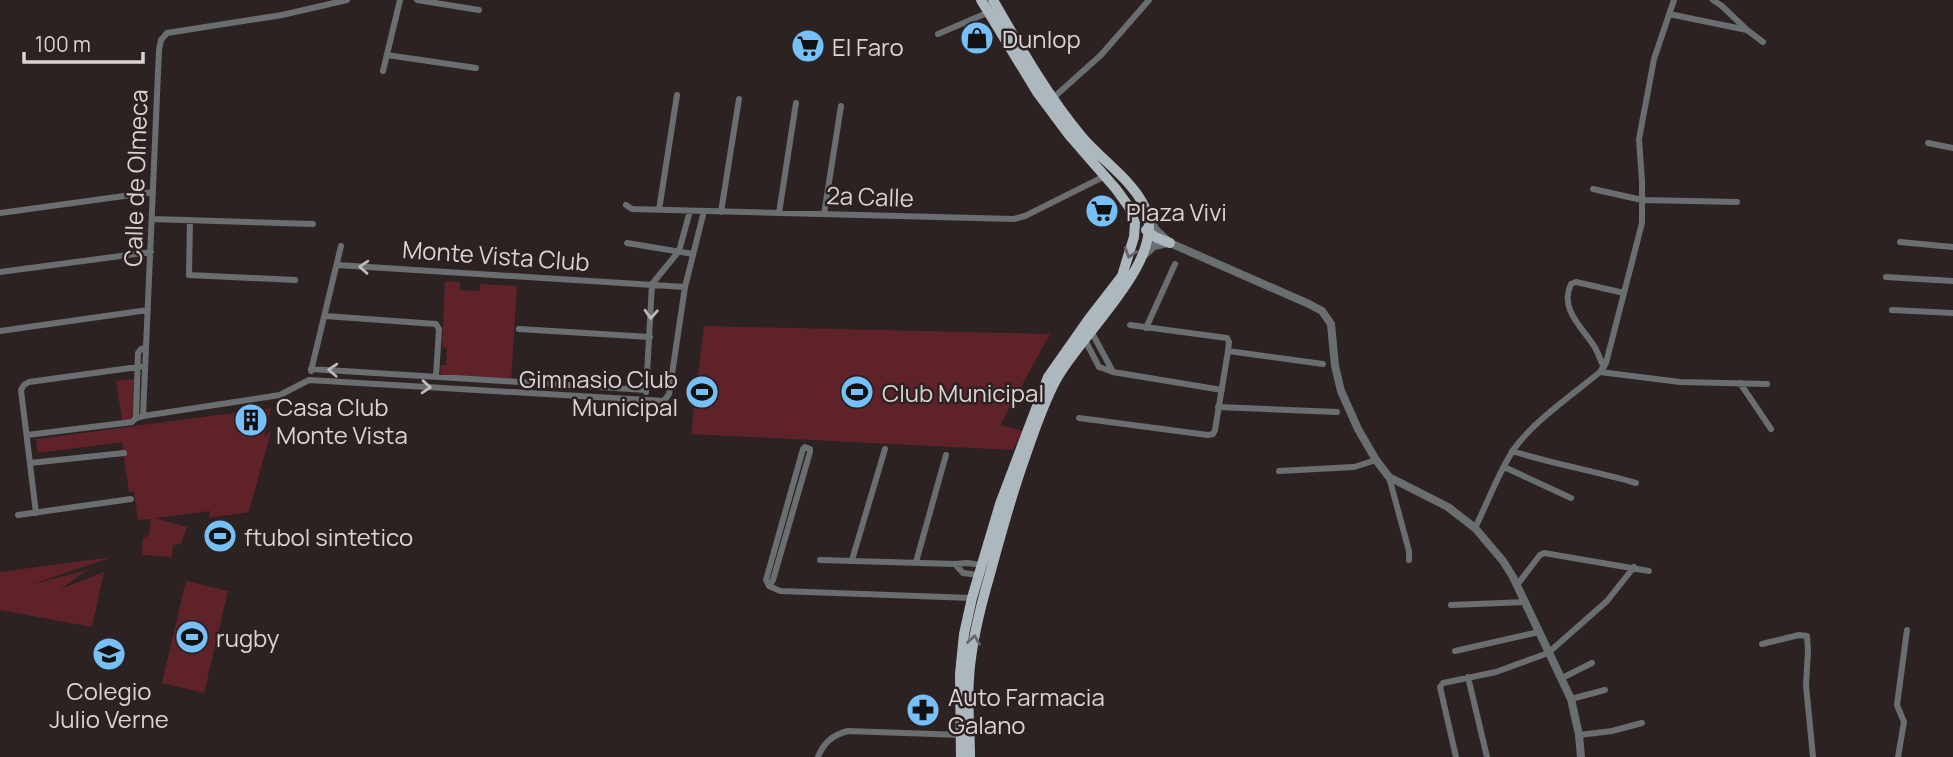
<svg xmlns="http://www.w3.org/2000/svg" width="1953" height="757" font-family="Manrope,sans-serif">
<rect width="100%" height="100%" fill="#2d2222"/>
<path fill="#5f2229" d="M445,281L460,282V290L480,291V284L517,286L511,382L440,378L441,365H446L447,348L442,347Z
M704,326L1050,334L1000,425L1023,431L1013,450L691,434Z
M135,379L133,424L123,426L116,381Z
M271,408L264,437L271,431L249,512L209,518L210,511L154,518L187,527L181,544L173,545L172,557L142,555L143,538L149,535L151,519L138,520L134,492H129L122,442L38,453L36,439Z
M113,557L29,585L88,570L60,589L104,572L92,627L0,610V572Z
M186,581L228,591L204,693L162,683Z"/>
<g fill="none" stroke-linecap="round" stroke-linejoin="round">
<path stroke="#696e71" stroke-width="6" d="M417,0L479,10
M1713,0L1722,6L1746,29
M1669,14L1747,30L1763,42
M938,34L989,12
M387,55L476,68
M383,71L400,0
M1053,98L1101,55L1149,0
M1928,143L1953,148
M1593,189L1642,200L1737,202
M626,205L632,209L1014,219L1025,216L1105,176
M659,210L677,95
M721,212L739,99
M0,213L153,192
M779,213L796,103
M824,214L841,106
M152,219L313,224
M190,220L189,275L295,280
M1900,242L1953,247
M627,243L693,254
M337,265L685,287
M0,272L151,252
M1886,277L1953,281
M1892,310L1953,313
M325,316L436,324L439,329L436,376
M1146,328L1175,264
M519,329L650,337
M0,331L148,310
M1091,331L1113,372
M1084,338L1099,367L1113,372L1222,390
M1228,351L1323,364
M1604,367C1600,360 1598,352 1594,346C1582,327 1559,309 1571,284L1576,282L1624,293
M311,369L646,390
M311,371L341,246
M1600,372L1680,382L1767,384
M1740,383L1771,429
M646,392L652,284L679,251L690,211
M1218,407L1337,412
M143,416L159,50L161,40L167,33L282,15L347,0
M136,418L138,353L141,349L146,348
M1079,418L1208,435L1213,434L1215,430L1228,351L1229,342L1227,338L1130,325
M27,435L132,422L136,418L143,416L280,395L309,380L664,401L669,394L685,287L704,211
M805,447L810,449V452L773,580L769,586L766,580L803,449Z
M1512,451C1553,464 1595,471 1636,483
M30,463L124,453
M1504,467L1571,498
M1279,471L1354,467L1376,460
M1389,477L1409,551V560
M36,513L21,390L24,385L29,382L145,366
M18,515L131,499
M1475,528C1487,504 1499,471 1514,449C1533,422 1573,394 1600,372L1606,363L1642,223V181L1639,139L1654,59L1674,0
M820,560L955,564L967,563L982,565
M852,560L885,449
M916,562L946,455
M955,564L963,573L979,575
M1517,585L1540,555L1544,553L1649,571
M769,586L780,591L972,598
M1451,605L1526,602
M1762,644L1799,635L1807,636L1808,651L1806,685L1813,757
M1455,651L1539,632
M1468,677L1487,757
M1562,678L1592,663
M1571,699L1605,690
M1579,735L1612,731L1642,723
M818,757C824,742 833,735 848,731L961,735
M1456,757L1440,687L1443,683L1496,672L1548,653L1607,601L1634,567
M1898,757L1904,722L1897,705L1907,630"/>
<path stroke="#696e71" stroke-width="8" d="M1149,218L1156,230L1170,243L1309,304L1322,311L1331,324L1335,366L1341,391L1358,429L1376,460L1389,477L1448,507L1475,528L1503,561L1513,577L1571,699L1579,735L1581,757
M1143,256L1154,246L1168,243"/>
<path stroke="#adb7be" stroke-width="10" d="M1146,230L1155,237L1170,243
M961,757L960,674L964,634L972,598L1000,504L1048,377L1088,320L1122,276L1134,237L1135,223L1129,207L1116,189L1069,135L1037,92L981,0
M970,757C970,731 967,704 969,678C971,643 980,608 990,574C1000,537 1010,500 1023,463C1033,435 1042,406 1056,380C1079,336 1163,264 1147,213C1138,184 1101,160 1082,137C1047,95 1020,47 993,0"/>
</g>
<defs><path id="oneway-chevron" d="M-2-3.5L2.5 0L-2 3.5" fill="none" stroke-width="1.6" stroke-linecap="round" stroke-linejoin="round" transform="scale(1.75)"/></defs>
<g stroke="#676568">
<use href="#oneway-chevron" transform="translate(1130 253) rotate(108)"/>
<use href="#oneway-chevron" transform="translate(974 640) rotate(-82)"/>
</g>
<g stroke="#beb9ba">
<use href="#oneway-chevron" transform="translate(364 267) rotate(-176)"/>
<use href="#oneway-chevron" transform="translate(651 314) rotate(93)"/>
<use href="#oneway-chevron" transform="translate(333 370) rotate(-177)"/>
<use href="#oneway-chevron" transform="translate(426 387) rotate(4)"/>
</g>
<defs>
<symbol id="shop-disc" viewBox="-11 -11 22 22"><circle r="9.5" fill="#76c0f7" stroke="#2d2222"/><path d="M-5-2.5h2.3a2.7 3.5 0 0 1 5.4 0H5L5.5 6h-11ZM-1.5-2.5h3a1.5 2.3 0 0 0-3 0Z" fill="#111"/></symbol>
<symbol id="supermarket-disc" viewBox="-11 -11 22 22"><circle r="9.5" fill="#76c0f7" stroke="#2d2222"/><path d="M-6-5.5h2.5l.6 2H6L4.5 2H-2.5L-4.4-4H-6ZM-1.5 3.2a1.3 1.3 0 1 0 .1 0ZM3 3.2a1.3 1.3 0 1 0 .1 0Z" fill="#111"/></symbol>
<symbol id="stadium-disc" viewBox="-11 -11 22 22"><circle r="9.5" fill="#76c0f7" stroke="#2d2222"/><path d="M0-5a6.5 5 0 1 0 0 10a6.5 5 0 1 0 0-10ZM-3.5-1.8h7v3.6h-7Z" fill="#111"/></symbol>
<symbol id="building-disc" viewBox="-11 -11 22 22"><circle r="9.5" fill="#76c0f7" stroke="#2d2222"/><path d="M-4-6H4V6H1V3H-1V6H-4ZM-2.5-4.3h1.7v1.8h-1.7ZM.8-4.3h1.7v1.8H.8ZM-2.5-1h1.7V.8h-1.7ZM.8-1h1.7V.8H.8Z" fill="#111"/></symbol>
<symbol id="school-disc" viewBox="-11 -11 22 22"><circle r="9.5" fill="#76c0f7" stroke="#2d2222"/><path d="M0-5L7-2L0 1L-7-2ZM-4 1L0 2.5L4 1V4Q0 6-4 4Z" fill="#111"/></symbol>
<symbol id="pharmacy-disc" viewBox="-11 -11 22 22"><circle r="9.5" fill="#76c0f7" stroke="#2d2222"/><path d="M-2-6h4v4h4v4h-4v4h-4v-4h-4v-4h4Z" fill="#111"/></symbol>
</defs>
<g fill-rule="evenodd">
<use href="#shop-disc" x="958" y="19" width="38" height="38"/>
<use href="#supermarket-disc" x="789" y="27" width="38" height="38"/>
<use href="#supermarket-disc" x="1083" y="192" width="38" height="38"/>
<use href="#stadium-disc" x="683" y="373" width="38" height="38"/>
<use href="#stadium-disc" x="838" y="373" width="38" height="38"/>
<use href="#building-disc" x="232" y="401" width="38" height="38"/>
<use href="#stadium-disc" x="201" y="517" width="38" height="38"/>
<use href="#stadium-disc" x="173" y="618" width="38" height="38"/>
<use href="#school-disc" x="90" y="635" width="38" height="38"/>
<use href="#pharmacy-disc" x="904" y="691" width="38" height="38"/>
</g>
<g text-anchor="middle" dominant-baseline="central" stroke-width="5" stroke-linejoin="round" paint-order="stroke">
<g font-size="24" fill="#dbd2d3" stroke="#2d2222" text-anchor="start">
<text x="1002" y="38">Dunlop</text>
<text x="832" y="46">El Faro</text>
<text x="1126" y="211">Plaza Vivi</text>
<text x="678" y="378" text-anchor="end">Gimnasio Club<tspan x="678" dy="28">Municipal</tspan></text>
<text x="882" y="392">Club Municipal</text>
<text x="276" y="406">Casa Club<tspan x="276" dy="28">Monte Vista</tspan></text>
<text x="244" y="536">ftubol sintetico</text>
<text x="216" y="637">rugby</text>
<text x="109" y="690" text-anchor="middle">Colegio<tspan x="109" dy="28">Julio Verne</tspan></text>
<text x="948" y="696">Auto Farmacia<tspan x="948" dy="28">Galano</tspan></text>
</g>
<g font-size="24" fill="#dbd2d3" stroke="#2d2222">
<text transform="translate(135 178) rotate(-88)">Calle de Olmeca</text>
<text transform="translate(870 196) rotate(2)">2a Calle</text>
<text transform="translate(496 255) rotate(4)">Monte Vista Club</text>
</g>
</g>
<path d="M24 52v10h119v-10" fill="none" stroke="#dbd2d3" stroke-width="3.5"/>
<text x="35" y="52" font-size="21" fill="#dbd2d3" stroke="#2d2222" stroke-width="5" paint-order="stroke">100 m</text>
</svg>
